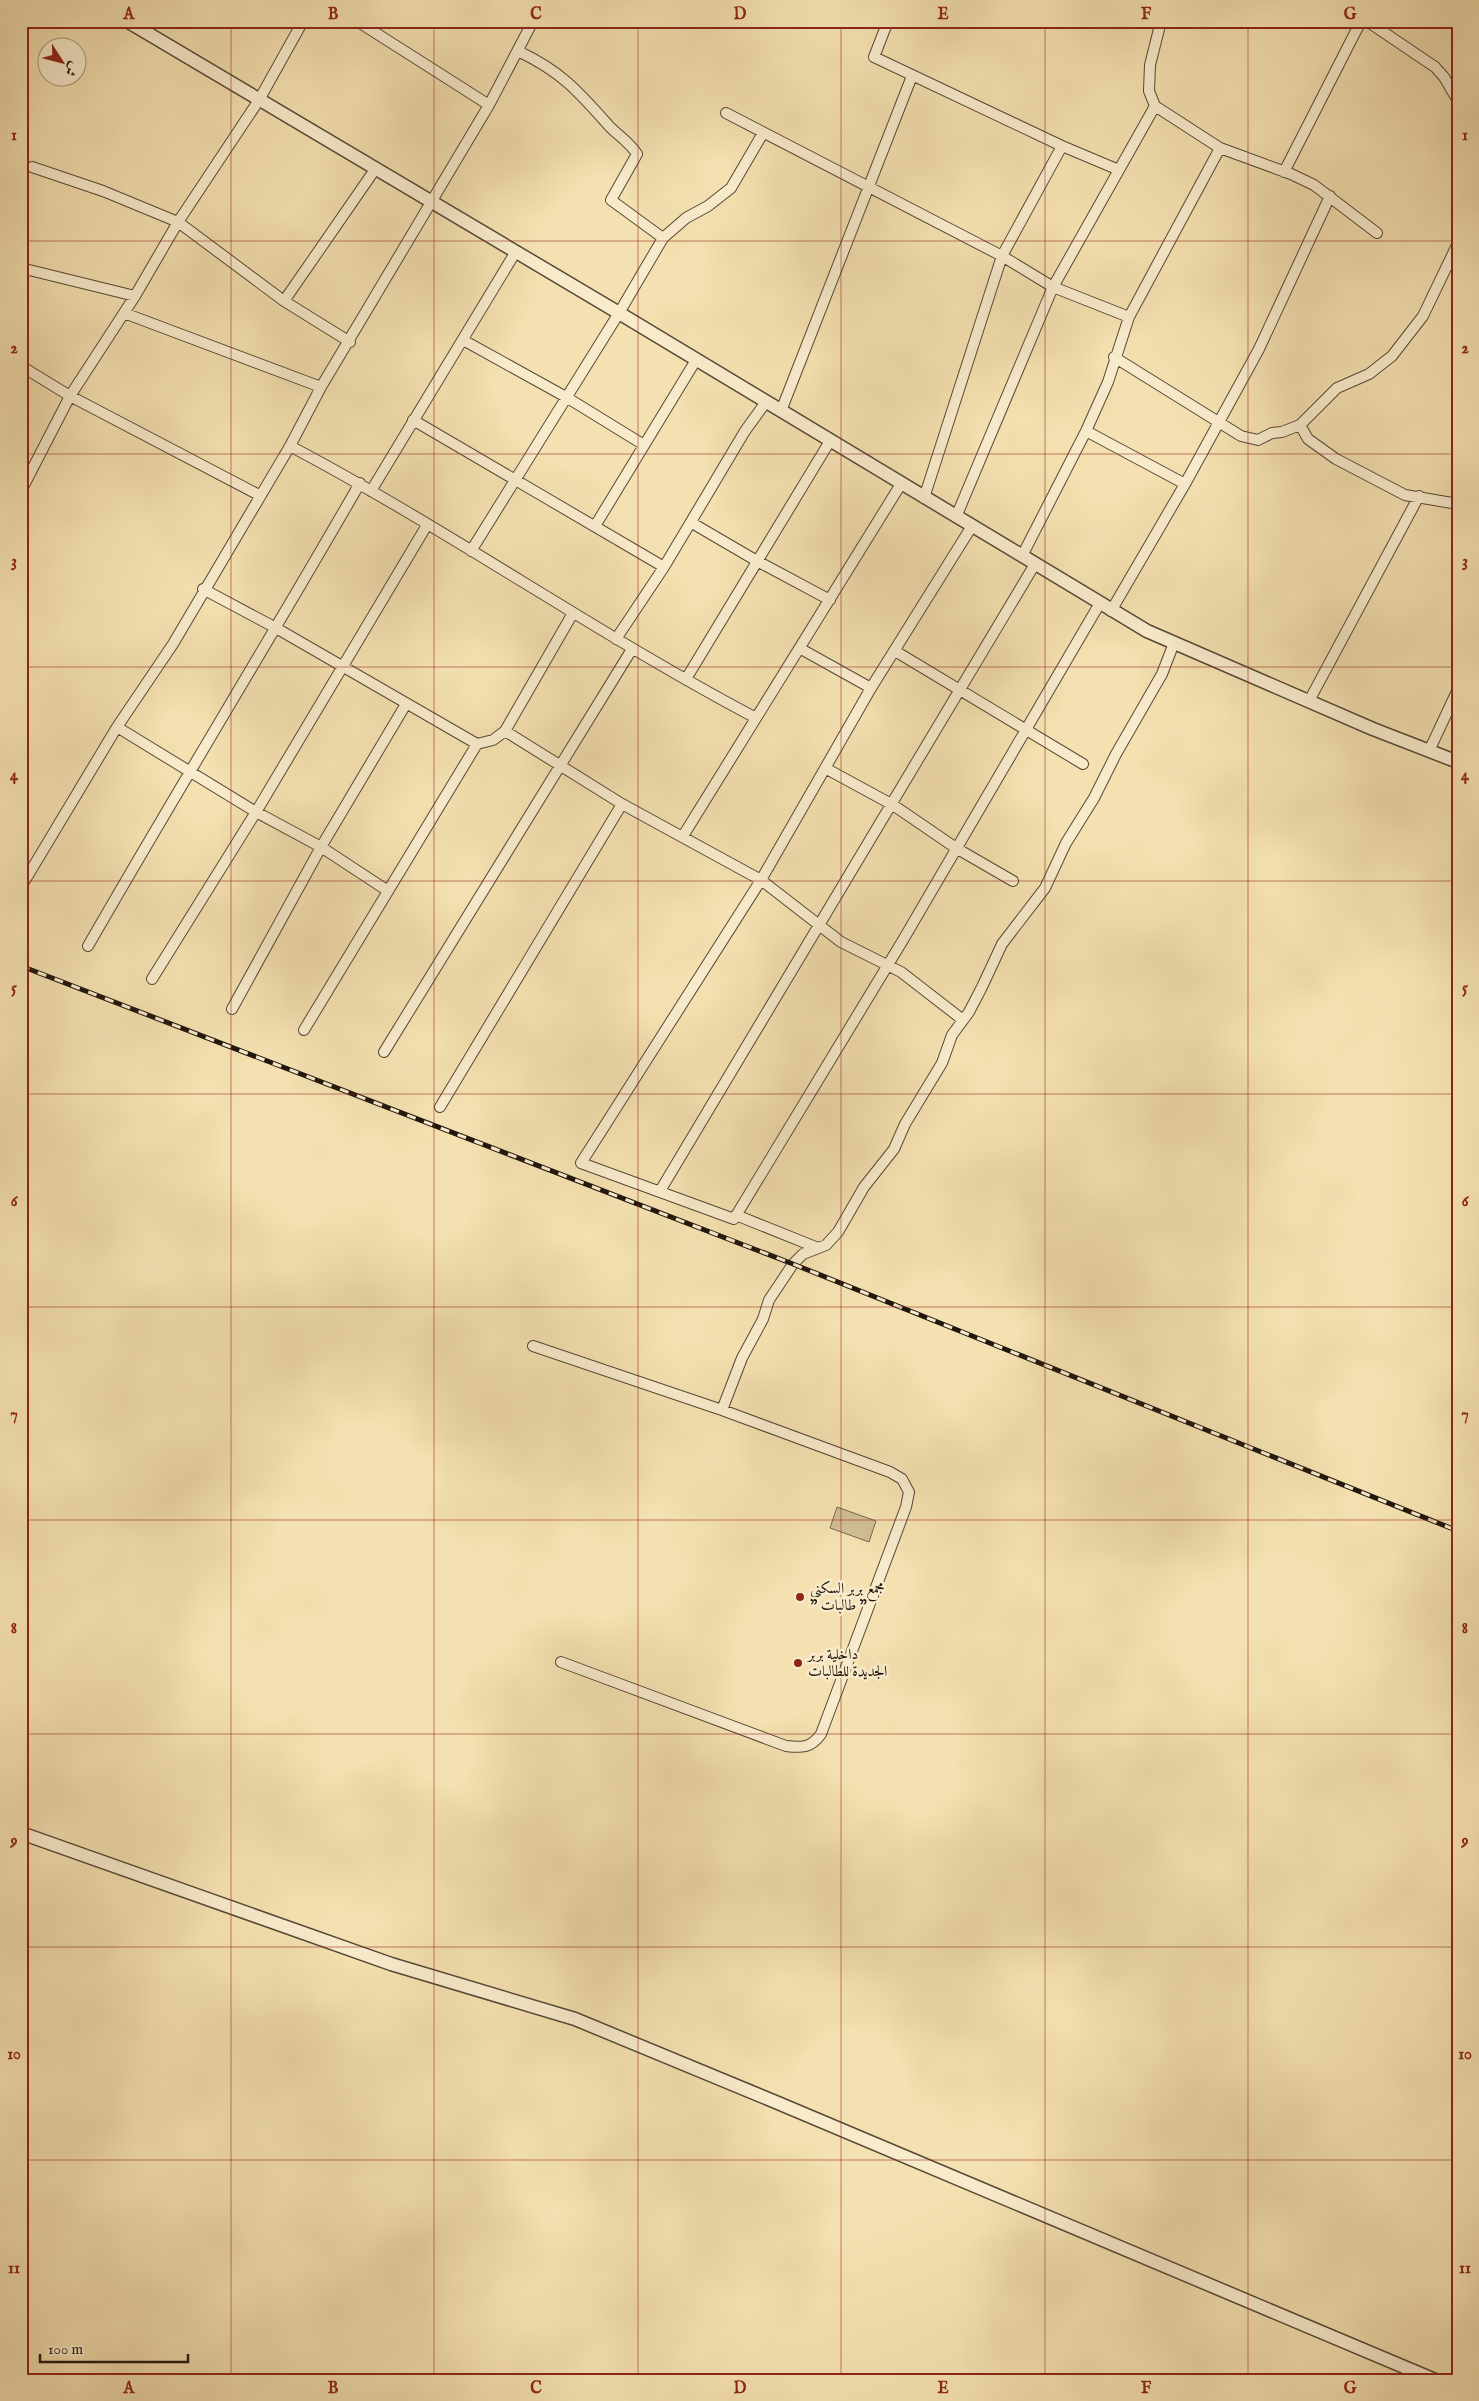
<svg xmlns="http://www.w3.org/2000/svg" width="1479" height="2401" font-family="'IM FELL English',Amiri,serif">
<rect width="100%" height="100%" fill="#f4e0b0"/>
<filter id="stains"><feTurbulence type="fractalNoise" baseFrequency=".004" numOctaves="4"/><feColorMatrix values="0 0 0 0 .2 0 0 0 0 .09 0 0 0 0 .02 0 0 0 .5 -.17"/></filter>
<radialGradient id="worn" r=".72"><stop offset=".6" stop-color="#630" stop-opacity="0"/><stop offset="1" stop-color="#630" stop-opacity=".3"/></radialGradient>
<path fill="#d0be94" stroke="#786a50" d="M837,1507L876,1521L869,1542L830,1528Z"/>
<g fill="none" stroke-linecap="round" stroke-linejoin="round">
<defs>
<path id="minor" d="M357,21L489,105
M888,21L874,57L1062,146L1119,170
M1161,21L1150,65L1149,91L1155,106L1220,148L1291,174L1314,185L1377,233
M1367,21L1435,67L1444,77L1458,101
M518,51C562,72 578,91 610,127C619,136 630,143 637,154L611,200L663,238
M726,113L1002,256L1053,287L1129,317
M32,167L103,191L178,222L284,301L350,342
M1284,172L1361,21
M21,268L135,296
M284,301L376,168
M124,313L321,387
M463,340L566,397L644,445
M1114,357L1241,436L1258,440L1272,433L1282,432L1300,425L1337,388L1369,374L1392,356L1423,316L1458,243
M21,366L70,396L259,495
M781,411L912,76
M413,420L664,567
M1300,425L1308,439L1336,459L1405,495L1458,504
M1086,431L1185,484
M290,446C449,530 597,634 756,718
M21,491L70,396L135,296L178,222L259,100L303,21
M371,491L515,253
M924,498L1002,256L1062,146
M956,517L1053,287L1155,106
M692,523L757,561L830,600
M595,526L696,360
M972,526L871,688L761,880L581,1163L734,1219L903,940L1100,603
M471,551L619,313L663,238L686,218L708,206L731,188L763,133
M1022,556L1086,431L1108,382L1129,317L1220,148
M203,589L276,628L477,744L493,740L505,731L573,613
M1111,611L1185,484L1259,349L1330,196
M616,639L664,567L745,431L766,402
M801,649L871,688
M895,651L1083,764
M686,679L830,441
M1309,701L1419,496
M117,727L256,812L321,847L388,891
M505,731L622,804L761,880L841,942L901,972L963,1020
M1429,751L1458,689
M825,768L893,805L956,848L1013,881
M683,836L901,484
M21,887L117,727L173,644L290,446L321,387L489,105L533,21
M88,946C177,791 271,638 360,483
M152,979L256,812L427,525
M232,1009L321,847L406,704
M304,1030L477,744
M384,1052L632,649
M440,1107L622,804
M660,1191L1035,564
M736,1215L818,1248
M533,1346L722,1410L890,1472L902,1479L909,1492L906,1507L821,1734C811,1748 802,1748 786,1746L561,1662
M722,1410L742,1358L763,1319L769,1300L793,1264L803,1254L826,1245L838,1232L864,1187L894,1149L905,1124L942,1063L952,1035L969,1012L982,987L1002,944L1045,888L1066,843L1094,798L1116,754L1162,674L1174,643"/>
<path id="tertiary" d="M127,21L619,313L1147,631L1373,729L1458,762
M21,1833L391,1964L575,2019L778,2103L1435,2380"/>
</defs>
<use href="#minor" stroke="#564835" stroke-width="12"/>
<use href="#tertiary" stroke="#564835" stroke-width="15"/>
<use href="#minor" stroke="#f8ebcc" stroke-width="10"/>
<use href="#tertiary" stroke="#f8ebcc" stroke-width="12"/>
<defs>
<path id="rail" d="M21,966L793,1264L1458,1531"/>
</defs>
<use href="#rail" stroke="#21160c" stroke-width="5"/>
<use href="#rail" stroke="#f8ebcc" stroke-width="3" stroke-dasharray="9" stroke-linecap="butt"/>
</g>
<path fill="none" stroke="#8f2418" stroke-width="1" stroke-opacity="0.55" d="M231,21V2380M434,21V2380M638,21V2380M841,21V2380M1045,21V2380M1248,21V2380M21,241H1458M21,454H1458M21,667H1458M21,881H1458M21,1094H1458M21,1307H1458M21,1520H1458M21,1734H1458M21,1947H1458M21,2160H1458"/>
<g fill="#8f2418" stroke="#f8ebcc" stroke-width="2">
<circle cx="800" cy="1597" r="5"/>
<circle cx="798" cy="1663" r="5"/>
</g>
<g text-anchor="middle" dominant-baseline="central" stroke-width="5" stroke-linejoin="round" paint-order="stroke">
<g font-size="15" fill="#21160c" stroke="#f8ebcc" text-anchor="start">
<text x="810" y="1588">مجمع بربر السكني<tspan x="810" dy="17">" طالبات "</tspan></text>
<text x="808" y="1654">داخلية بربر<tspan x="808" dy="17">الجديدة للطالبات</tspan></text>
</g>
</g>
<rect width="1479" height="2401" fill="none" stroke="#f4e0b0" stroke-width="55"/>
<g transform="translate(62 62) rotate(126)"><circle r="24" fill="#f8ebcc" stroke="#a2967f"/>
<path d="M0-4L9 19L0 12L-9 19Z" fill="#8f2418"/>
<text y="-8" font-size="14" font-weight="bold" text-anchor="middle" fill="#21160c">ش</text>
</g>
<path d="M40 2354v8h148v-8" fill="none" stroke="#21160c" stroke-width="2.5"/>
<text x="48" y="2354" font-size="15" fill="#21160c" stroke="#f8ebcc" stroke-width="4" paint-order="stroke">100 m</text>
<rect x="28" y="28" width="1424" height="2346" fill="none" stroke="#8f2418" stroke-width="2"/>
<g font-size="16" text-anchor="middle" font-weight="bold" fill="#8f2418">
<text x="129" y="19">A</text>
<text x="333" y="19">B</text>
<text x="536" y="19">C</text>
<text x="740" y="19">D</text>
<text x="943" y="19">E</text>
<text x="1146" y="19">F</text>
<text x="1350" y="19">G</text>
<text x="14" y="140">1</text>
<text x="1465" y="140">1</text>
<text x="14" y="353">2</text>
<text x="1465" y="353">2</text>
<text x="14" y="566">3</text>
<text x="1465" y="566">3</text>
<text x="14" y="780">4</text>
<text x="1465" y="780">4</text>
<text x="14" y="993">5</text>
<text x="1465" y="993">5</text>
<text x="14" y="1206">6</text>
<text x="1465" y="1206">6</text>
<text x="14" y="1419">7</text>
<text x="1465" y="1419">7</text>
<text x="14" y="1633">8</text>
<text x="1465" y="1633">8</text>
<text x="14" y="1846">9</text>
<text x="1465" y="1846">9</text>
<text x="14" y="2059">10</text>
<text x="1465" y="2059">10</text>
<text x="14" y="2273">11</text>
<text x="1465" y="2273">11</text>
<text x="129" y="2393">A</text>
<text x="333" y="2393">B</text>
<text x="536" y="2393">C</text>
<text x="740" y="2393">D</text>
<text x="943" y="2393">E</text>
<text x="1146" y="2393">F</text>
<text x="1350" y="2393">G</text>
</g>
<rect width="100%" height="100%" filter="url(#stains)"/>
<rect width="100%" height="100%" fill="url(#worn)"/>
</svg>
